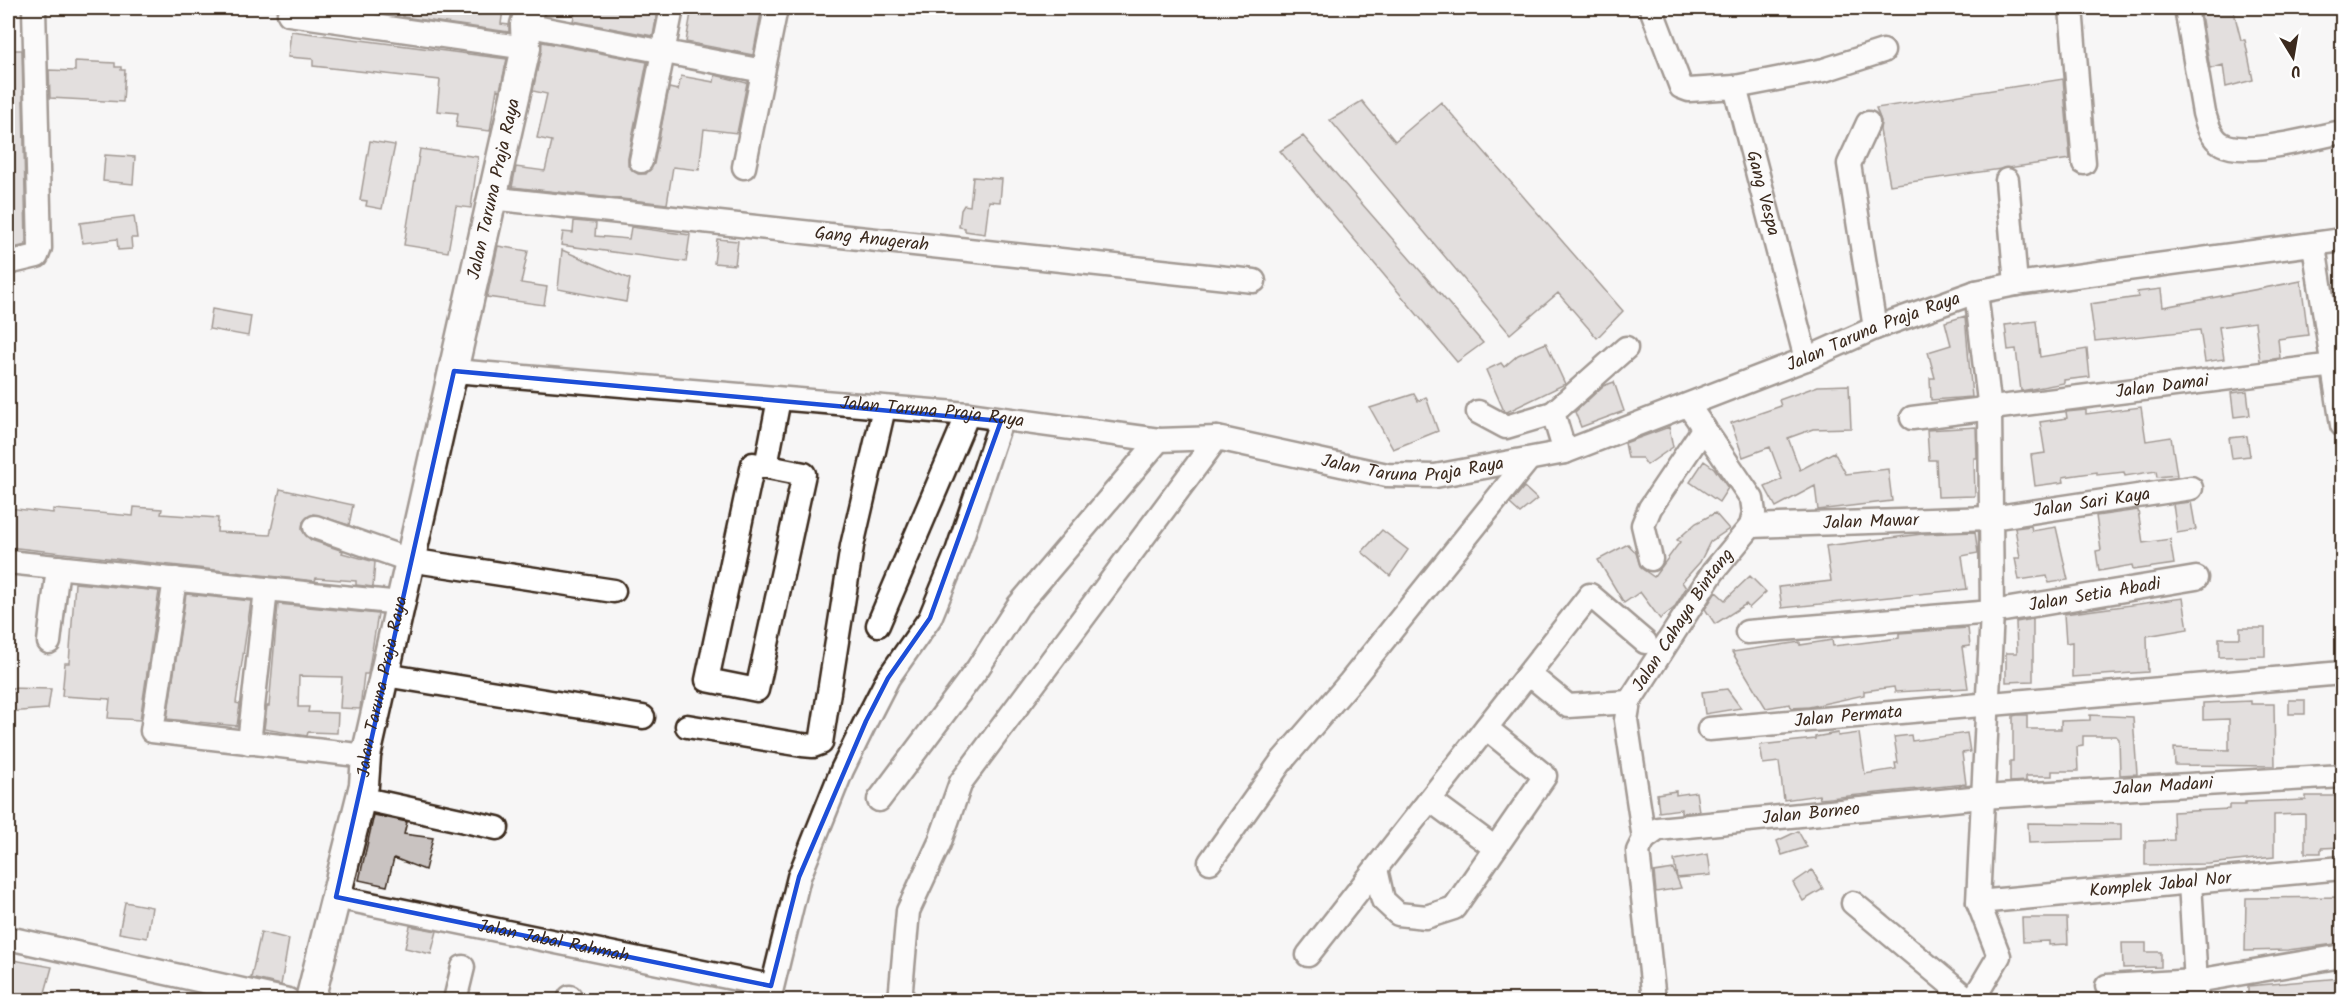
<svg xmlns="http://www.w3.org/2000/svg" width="2350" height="1008" font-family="Kalam,sans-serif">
<rect width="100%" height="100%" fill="#f7f6f6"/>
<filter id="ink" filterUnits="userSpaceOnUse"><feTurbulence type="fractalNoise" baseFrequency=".0167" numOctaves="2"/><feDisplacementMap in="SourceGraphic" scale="12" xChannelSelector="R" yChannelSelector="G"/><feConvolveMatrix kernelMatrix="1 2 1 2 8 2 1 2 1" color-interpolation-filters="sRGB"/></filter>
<g filter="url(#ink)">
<path fill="#c9c3c1" stroke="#3b2a1e" stroke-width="1.5" d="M403,8H484L503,10L501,24L509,25V32L403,17Z
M576,8H658L653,36L573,21Z
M701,8H762L753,55L686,42L691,13L700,14Z
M2200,8H2233L2241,40H2245L2253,80L2226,87L2223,65L2210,69Z
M291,31L507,59L500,90L497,89L490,131L456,127L458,113L437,111L440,80L313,66V59L288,57Z
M542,42L647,62L628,158V166L638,174H646L654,164L669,88L678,90L681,76L714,82L715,75L747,83L737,133L704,129L699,170L673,167L667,204L512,187L516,167L545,171L552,141L537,138L547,94L533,91Z
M8,50H22L26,245L13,248L11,207H8Z
M75,61L115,63V67H121V70H125L123,102L50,98L49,70L75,71Z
M2063,79L2070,159L1890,185L1880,130L1881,121L1876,108Z
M1362,101L1395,141L1441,102L1623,311L1597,338L1558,293L1510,334L1330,120Z
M1303,136L1483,343L1457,362L1280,151Z
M370,141L395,145L382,209L366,206L367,201L360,200Z
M420,149L478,157L471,208L456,206L448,252L404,245Z
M105,155L135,157L133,184L103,181Z
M973,177L1002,179L1000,202L989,201L985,234L965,231V228L959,227L961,210L964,205L970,206Z
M134,216L137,238H131L132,249L118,250L117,239L83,243L80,223Z
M574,221L596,223L595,236L629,239L631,227L690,235L686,262L561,245L563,232L573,233Z
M717,239L738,241L735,265L714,263Z
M498,246L528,251L521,283L547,287L544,305L487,297Z
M562,250L630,279L626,302L558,289Z
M2301,281L2308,335L2278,339L2280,358L2260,361L2255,322L2219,327L2224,359L2205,362L2200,330L2095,341L2090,304L2138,297L2137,292L2161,289L2163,307Z
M212,309L251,316L248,336L209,329Z
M1965,316L1972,397L1931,400L1930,378H1935L1928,352L1951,345L1945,322Z
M2036,321L2040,357L2087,349L2090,377L2064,380V383L2021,391L2016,349L2008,350L2005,325Z
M1546,343L1565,384L1507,412L1504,411L1486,370L1501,363L1504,367L1518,355Z
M1614,382L1624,411L1581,427L1575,412L1603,386Z
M1849,385L1851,428L1813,429L1788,438L1800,470L1834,452L1846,474L1888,469L1892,501L1818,510L1815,486L1776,507L1765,487L1782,479L1770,447L1743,457L1731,423L1781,406L1779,400L1818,386Z
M2247,391L2250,415L2234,417L2231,393Z
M1414,394L1418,401L1426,397L1438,431L1393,449L1370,408Z
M2141,407L2146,441L2171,437L2177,475L2157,477L2156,471L2125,476L2124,472L2097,475V472L2063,477L2064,482L2035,486L2031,455L2045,453L2040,422L2067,418L2066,412L2086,410V414Z
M1669,427L1673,447L1647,465L1642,458H1628L1625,443Z
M1976,427L1977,458H1974L1975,496L1938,497L1936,460H1929L1927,430Z
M2247,436L2250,456L2232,458L2229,438Z
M1704,461L1714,468L1728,488L1719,502L1690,482Z
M1524,487L1537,499L1520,513L1510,504Z
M280,489L353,505L349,525L313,514L303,522L302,530L311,540L343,551L342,553L375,562L373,587L356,585V581L316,578L315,581L8,547V508L53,513V509L133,516L134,507L162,509L161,514L218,518L217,532L270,535Z
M2191,502L2196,530L2177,533L2173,504Z
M2138,510L2143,543L2170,539L2174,564L2133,570L2132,565L2099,571L2096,551L2101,550L2096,516Z
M1715,513L1729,529L1710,542L1700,562L1682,582L1686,588L1674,608L1660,619L1640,592L1624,603L1598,560L1628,544L1636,553L1641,568L1654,577L1680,542L1677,540L1696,523Z
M2031,526L2032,531L2056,527L2068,580L2049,583L2047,576L2019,580L2015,558H2020L2015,528Z
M1382,530L1408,550L1390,576L1362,552Z
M1975,532L1978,553L1962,556L1967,589L1782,608L1779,587L1831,581L1826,546L1922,534Z
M1750,576L1766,592L1749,608L1746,604L1715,624L1705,609L1716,592L1725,600Z
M75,583L159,591L140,720L108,718L110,699L62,696L65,663H69Z
M186,594L251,601L236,703L240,704L237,726L167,719Z
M2183,598L2188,629L2147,636L2148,672L2072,677V642L2066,643L2064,614Z
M278,604L378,614L368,674H364L360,709L340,708L342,677L299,676L298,707H309L308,712L338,713L337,733L308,732L307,736L264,729L267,706H269Z
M2033,619V681L2006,682V653H2017L2016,622Z
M1968,628L1970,646L1962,647L1968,688L1895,692L1894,687L1864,691V695L1809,707L1791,708L1790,704L1766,708L1732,652L1800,642V645L1832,640L1833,646L1860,643L1899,638V633Z
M2240,628H2265V656L2219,657V638H2240Z
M8,688L51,689L48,709L8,712Z
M1727,689L1741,708L1705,714L1702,692Z
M2289,700H2305V714H2289Z
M2251,701V704H2274L2275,766L2175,765L2174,748L2229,750V719L2203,720V703Z
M2017,715H2027V729H2061V721L2090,720V715L2133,717L2137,774L2120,775L2119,739L2116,736H2083V746L2077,747L2078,771H2052V776H2026V781L2010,782V761H2013V716Z
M1838,733V736L1859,733L1865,774L1896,769L1895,763H1898L1894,737L1911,735L1912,741L1967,733L1970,752L1962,753L1966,784L1820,799L1819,795L1784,800L1779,762L1763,764L1760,745L1815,739V737Z
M1676,791V795L1696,792L1699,811L1681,813V809L1659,812L1657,794Z
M2306,796H2343V847L2321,848V853H2305V814L2274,815V857L2209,864L2145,865V841L2174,840L2173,812L2229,809V805H2245V802L2306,800Z
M374,815L407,822L404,834L433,838L425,870L394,858L387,886L359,880Z
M2028,823L2121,824V840L2029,843Z
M1798,831L1807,847L1782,855L1777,841Z
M1708,854L1711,875L1677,878L1681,888L1656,892L1654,872L1673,869L1677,878L1674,860Z
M1812,870L1823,889L1803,901L1793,883Z
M2343,897V943L2288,950L2245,951L2246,898Z
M125,902L152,907L147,938L119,933Z
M2022,918H2067L2068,944L2049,945V941L2023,942Z
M410,926L437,931L431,954L405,948Z
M261,932L289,939L281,985L251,978Z
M2122,943H2146V952H2161V967L2123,968Z
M8,959L52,967L43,1000L8,999Z
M2341,978V994L2248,1000V986Z"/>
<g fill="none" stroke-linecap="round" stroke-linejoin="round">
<defs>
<g id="minor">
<path id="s1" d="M1651,8L1681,87L1689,90L1735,87L1806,359"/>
<path d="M2071,8L2084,163"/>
<path d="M2186,8L2204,113C2207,124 2211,138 2222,144C2246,157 2315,137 2342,132"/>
<path d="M289,14L526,48"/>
<path d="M525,25L763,71"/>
<path d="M1735,87L1824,70L1883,51"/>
<path d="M1868,123L1849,164L1875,328"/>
<path d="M641,161L672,8"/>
<path d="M744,167L776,8"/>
<path d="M2007,180L2016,284"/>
<path id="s2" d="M490,198L1254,281"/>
<path d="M2314,246L2342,425"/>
<path d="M8,263L37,256L40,248L34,8"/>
<path id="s3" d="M454,371L968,414L1159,440L1217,438L1387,475L1435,476L1565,452L1806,359L1875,328L1976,292L2016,284L2342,240"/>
<path d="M1478,412L1506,427L1553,413"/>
<path id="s4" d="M1912,418L2334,365"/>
<path d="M1565,452L1553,413L1626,348"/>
<path d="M753,464L804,474L757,690L707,680Z"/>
<path d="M766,466L779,399"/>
<path id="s5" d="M1751,526L1991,518L2191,488"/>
<path d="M315,527L409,560L614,591"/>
<path d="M1651,559L1643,525L1650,508L1704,428"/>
<path d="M8,562L400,603"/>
<path d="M175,579L152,731L366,756"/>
<path d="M878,625L968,414"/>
<path id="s6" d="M1747,632L1992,612L2196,578"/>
<path d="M49,642L58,567"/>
<path d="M1529,674L1568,706L1629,702"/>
<path d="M385,675L643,717"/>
<path d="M687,726L802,745L813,746L821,743L852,546L884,408"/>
<path id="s7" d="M1709,729L2342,673"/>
<path d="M249,743L266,589"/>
<path d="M360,798L497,828"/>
<path d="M879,800L978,668L1018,606L1159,440"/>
<path d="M1430,800L1495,848"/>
<path id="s8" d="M1644,839L1658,829L1982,797L2342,776"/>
<path d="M1210,862L1281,762L1350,682L1528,460"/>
<path d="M1376,869L1383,900L1398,914L1426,917L1454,908L1545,776L1486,728"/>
<path d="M2190,883L2197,1000"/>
<path id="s9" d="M336,897L771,986"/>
<path id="s10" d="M1978,902L2342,868"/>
<path d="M1853,903L1969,1000"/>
<path d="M8,938L288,1000"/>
<path d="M1308,955L1590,595L1645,642"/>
<path d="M2107,986L2196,981L2342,956"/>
<path d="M455,1000L463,967"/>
<path d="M569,1000L570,997"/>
<path d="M769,1000L799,877L842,770L866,721L888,678L930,618L957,552L1001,421"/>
<path d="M900,1000L908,911L939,844L961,782L1217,438"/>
<path id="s11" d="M1654,1000L1638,851L1644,839L1626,720L1629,702L1713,572L1751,526L1754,513L1752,499L1688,405"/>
<path d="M1973,1000L1999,956L1978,902L1992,612L1990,410L1976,292"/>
</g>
<g id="major">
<path id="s12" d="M310,1000L364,785L366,756L526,48L525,25L530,8"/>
</g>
</defs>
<use href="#minor" stroke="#3b2a1e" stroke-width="27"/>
<use href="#major" stroke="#3b2a1e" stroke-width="33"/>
<use href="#minor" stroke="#fff" stroke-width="22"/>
<use href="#major" stroke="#fff" stroke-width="28"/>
</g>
</g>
<path d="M0 0H2350V1008H0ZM454,371L1001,421L930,618L888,678L866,721L799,877L771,986L336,897Z" fill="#f7f6f6" fill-opacity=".55" fill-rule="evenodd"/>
<path fill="none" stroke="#1d4ed8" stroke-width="4.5" stroke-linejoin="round" d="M454,371L1001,421L930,618L888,678L866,721L799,877L771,986L336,897Z"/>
<g text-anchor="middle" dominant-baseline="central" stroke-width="4.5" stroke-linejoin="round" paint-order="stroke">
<g font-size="18" fill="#3b2a1e" stroke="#fff">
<text stroke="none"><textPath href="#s12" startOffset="832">Jalan Taruna Praja Raya</textPath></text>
<text stroke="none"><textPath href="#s1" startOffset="249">Gang Vespa</textPath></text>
<text stroke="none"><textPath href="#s2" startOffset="384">Gang Anugerah</textPath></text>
<text stroke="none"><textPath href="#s3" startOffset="1452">Jalan Taruna Praja Raya</textPath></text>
<text stroke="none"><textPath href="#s4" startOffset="252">Jalan Damai</textPath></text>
<text stroke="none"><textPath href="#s3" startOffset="480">Jalan Taruna Praja Raya</textPath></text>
<text stroke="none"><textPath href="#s3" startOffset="966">Jalan Taruna Praja Raya</textPath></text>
<text stroke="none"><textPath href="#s5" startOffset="342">Jalan Sari Kaya</textPath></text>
<text stroke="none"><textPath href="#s5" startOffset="120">Jalan Mawar</textPath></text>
<text stroke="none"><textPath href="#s6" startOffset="350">Jalan Setia Abadi</textPath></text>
<text stroke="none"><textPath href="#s11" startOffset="400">Jalan Cahaya Bintang</textPath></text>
<text stroke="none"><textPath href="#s12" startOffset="322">Jalan Taruna Praja Raya</textPath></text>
<text stroke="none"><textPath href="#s7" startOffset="140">Jalan Permata</textPath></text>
<text stroke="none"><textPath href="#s8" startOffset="524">Jalan Madani</textPath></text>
<text stroke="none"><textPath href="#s8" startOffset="171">Jalan Borneo</textPath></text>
<text stroke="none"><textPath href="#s10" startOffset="183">Komplek Jabal Nor</textPath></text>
<text stroke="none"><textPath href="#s9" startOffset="222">Jalan Jabal Rahmah</textPath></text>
</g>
</g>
<rect width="2350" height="1008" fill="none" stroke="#fff" stroke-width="30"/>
<rect x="15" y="15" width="2320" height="978" fill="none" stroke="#3b2a1e" stroke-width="2" filter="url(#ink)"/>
<g transform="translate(2293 57) rotate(169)" stroke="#ffffff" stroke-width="4.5" paint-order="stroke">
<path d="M0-4.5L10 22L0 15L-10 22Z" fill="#3b2a1e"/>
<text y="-9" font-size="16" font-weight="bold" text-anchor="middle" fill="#3b2a1e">U</text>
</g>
</svg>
